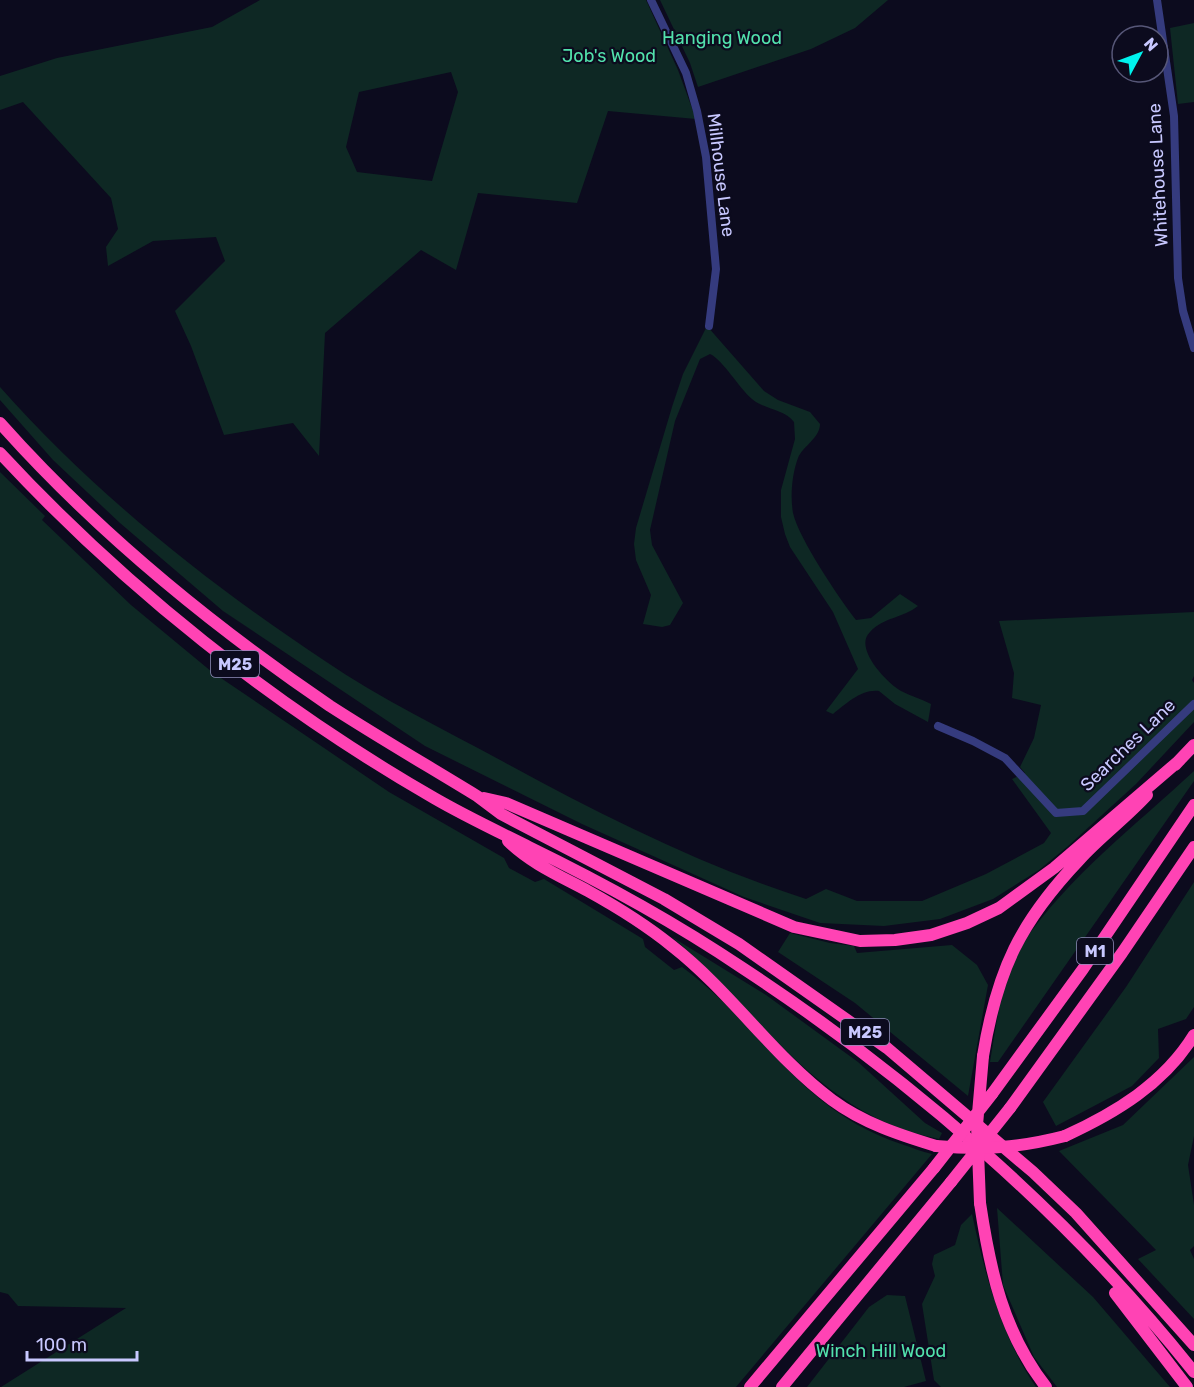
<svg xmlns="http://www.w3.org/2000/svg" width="1194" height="1387" font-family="Rubik,sans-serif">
<rect width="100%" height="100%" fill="#0c0b1e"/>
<path fill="#0e2824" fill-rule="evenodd" d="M260,0H646L678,70L696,119L608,111L577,203L478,193L456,270L421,250L325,333L319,456L293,423L224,435L191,346L175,311L225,261L216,237L153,241L108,266L106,247L118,229L111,198L23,102L0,110V76L57,58L212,27ZM451,72L458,92L432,181L357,172L346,147L359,92Z
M660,0H888L855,28L811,49L698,87L690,63Z
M1194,23V102L1178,104L1170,28Z
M707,326L764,391L778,400L810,412L820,424C820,438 803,446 798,458C792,474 790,496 793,513C799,539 839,598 856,620L871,618L900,594L918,606C903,618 884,617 870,632C853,648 887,683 901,691C911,696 921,699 931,704L928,722L895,704L879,691C861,689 846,704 833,714L826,711L858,669L833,612L790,547L785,534L781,517V490L795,439L794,422C784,409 765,410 752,399C739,388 723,360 710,354L700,359L675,421L650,530L652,545L683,603L670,625L662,627L643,624L651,595L636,560L634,544L636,528L672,407L683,374Z
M0,387C94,493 207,583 325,661C381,699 443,729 502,761C599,814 700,865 806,899L826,889L857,901H922L986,874L1044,843L1051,833L1012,779L1025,773L1020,767L1034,738L1041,705L1012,698L1014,673L999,621L1194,612V676L1192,680L1194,683V722L1136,784L1067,847L1039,870L993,899L940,919L884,926L820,923L744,897L582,824L425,746L223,611L120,523L53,460L0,400Z
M0,472L45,516L42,520L131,605L212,672L389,792L504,858L509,868L535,882L544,879L643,939L645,947L674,970L682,967C764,1027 796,1108 901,1144C911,1147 922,1152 932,1154L736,1387H1L126,1308L18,1306L8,1294L0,1292Z
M1194,771V781L998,1062H990C996,1026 1002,974 1023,943C1068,877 1136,825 1194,771Z
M1194,882V1007L1186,1019L1158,1029L1159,1058L1132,1086L1056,1126L1043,1102L1126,987Z
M790,933L830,943L854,946L857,953L952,945L977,965L988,985L968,1096L855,1003L778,952Z
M672,937L766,995L858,1062L925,1123L942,1133L939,1139C817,1116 760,1011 672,937Z
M1194,1057V1136L1188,1165L1194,1205V1246L1190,1250L1194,1259V1319L1138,1259L1156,1250L1059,1151L1123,1125Z
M997,1208L1093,1297L1170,1387H1057L1034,1357L1003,1285Z
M972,1214C985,1274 1000,1334 1036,1387H941L934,1380L922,1304L935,1276L932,1264L934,1255L955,1245L961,1225Z
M887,1295L905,1296L926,1381L904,1387H807L869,1307Z"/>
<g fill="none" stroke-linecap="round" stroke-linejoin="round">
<path stroke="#353b7e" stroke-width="8" d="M651,0L686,73L697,111L706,157L716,269L709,326
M1157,0L1174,116L1178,278L1183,311L1194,348
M938,726L973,741L1005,758L1056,813L1083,811L1194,704"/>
<path stroke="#ff43b4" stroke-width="12" d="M0,423C96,531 211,625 330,706C378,737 428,766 477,796L501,814L664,899L739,944L887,1048L1033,1172L1076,1213L1194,1345
M0,453C125,588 274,706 434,798C465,816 497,831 529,847C601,882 674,922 741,967C909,1077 1068,1214 1194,1372
M1175,765L1194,745
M484,798L506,803L794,927L860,941L895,940L931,935L967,923L999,908L1054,868L1180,760
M508,841C530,863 560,876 588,891C617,907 646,925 672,946C731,992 773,1056 832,1100C863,1123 900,1135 936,1146
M983,1056C997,970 1020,922 1080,859C1101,836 1126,818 1147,795
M992,1094L1083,969L1194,805
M1010,1108L1122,953L1194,847
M1065,1136C1115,1113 1164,1084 1194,1035
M980,1203C990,1270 1003,1332 1046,1387
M1115,1293L1187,1387
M750,1387L934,1168
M782,1387L951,1182"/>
<path stroke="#ff43b4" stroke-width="12" d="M936,1146C985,1150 1018,1148 1065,1136
M934,1168L992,1094
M951,1182L1010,1108
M980,1203L977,1125L983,1056"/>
</g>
<g text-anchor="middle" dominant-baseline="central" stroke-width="4.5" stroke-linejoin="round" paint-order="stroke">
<g fill="#0c0b1e" stroke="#908fbc" stroke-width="1.5">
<rect x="211" y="651" width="48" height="26" rx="4.5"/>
<rect x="1077" y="938" width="36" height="26" rx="4.5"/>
<rect x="841" y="1019" width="48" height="26" rx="4.5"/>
</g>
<g font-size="16" font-weight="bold" fill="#c8c8ff">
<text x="235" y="664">M25</text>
<text x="1095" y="951">M1</text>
<text x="865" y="1032">M25</text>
</g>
<g font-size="18" fill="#52e1ac" stroke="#0c0b1e">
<text x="722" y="38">Hanging Wood</text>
<text x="609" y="56">Job's Wood</text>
<text x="881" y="1351">Winch Hill Wood</text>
</g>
<g font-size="18" fill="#c8c8ff" stroke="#0c0b1e">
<text transform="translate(721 175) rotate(83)">Millhouse Lane</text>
<text transform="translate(1158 175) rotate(-93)">Whitehouse Lane</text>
<text transform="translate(1128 745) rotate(-44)">Searches Lane</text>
</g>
</g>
<g transform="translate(1140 54) rotate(49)"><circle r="28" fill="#0c0b1e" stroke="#575778" stroke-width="1.5"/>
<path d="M0-4.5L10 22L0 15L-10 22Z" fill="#00f3ee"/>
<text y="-9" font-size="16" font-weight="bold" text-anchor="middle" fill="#c8c8ff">N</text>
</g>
<path d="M27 1351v9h110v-9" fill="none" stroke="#c8c8ff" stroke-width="3"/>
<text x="36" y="1351" font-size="18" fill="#c8c8ff" stroke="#0c0b1e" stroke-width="4.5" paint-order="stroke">100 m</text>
</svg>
